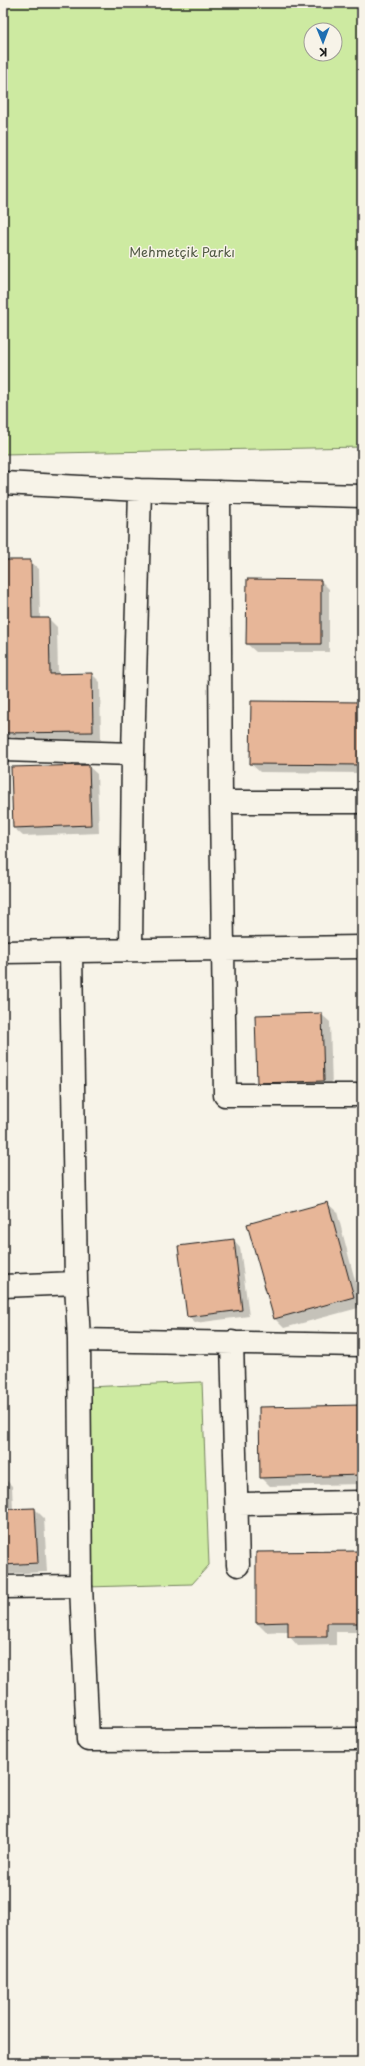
<svg xmlns="http://www.w3.org/2000/svg" width="365" height="2066" font-family="'Playpen Sans',sans-serif">
<rect width="100%" height="100%" fill="#f7f3e8"/>
<filter id="ink" filterUnits="userSpaceOnUse"><feTurbulence type="fractalNoise" baseFrequency=".025" numOctaves="2"/><feDisplacementMap in="SourceGraphic" scale="8" xChannelSelector="R" yChannelSelector="G"/><feConvolveMatrix kernelMatrix="1 2 1 2 8 2 1 2 1" color-interpolation-filters="sRGB"/></filter>
<g filter="url(#ink)">
<path fill="#cdeaa1" stroke="#74835e" fill-rule="evenodd" d="M3,3H362V447L3,454ZM311,30H335V54H311Z
M202,1382L209,1565L192,1584L87,1587V1387Z"/>
<path fill="#0003" d="M3,561H30L39,569L40,619H49L57,627L58,675L92,674L100,682L101,740L12,741L4,733Z
M321,581L329,589V652H256L247,644Z
M362,703V773L260,772L251,764Z
M88,766L97,774L99,833L23,836L14,828Z
M321,1014L330,1022L332,1089L266,1091L258,1082Z
M327,1203L337,1212L362,1307L284,1328L275,1319Z
M234,1240L240,1247L249,1316L195,1323L188,1316Z
M362,1406V1484L270,1486L261,1477Z
M3,1477L12,1486L13,1510L35,1509L44,1518L47,1572L3,1574Z
M362,1552V1632H336V1645L298,1646L289,1636V1631L266,1632L257,1623Z"/>
<path fill="#e7b698" stroke="#1c1c1c" d="M3,560H31L32,618H49L50,674L92,673L93,732L3,733Z
M247,579L321,580V644H246Z
M251,701L362,702V765L250,764Z
M89,765L91,825L13,828L11,767Z
M322,1013L324,1081L257,1083L255,1015Z
M328,1202L354,1297L274,1319L247,1224Z
M234,1239L242,1310L187,1317L178,1246Z
M362,1405V1475L260,1478L259,1407Z
M3,1476L5,1509L35,1508L38,1563L3,1565Z
M362,1551V1623H327V1637H288V1622L256,1623V1552Z"/>
<g fill="none" stroke-linecap="round" stroke-linejoin="round">
<defs>
<path id="minor" d="M3,483L140,490L362,496
M219,492L221,802L225,1095H362
M3,750L133,754
M221,802H362
M131,949L133,754L140,490
M3,952L362,947
M71,952L76,1283L79,1340L81,1586L88,1740L362,1739
M3,1286L76,1283
M79,1340L362,1345
M232,1342L238,1565
M238,1504L362,1502
M3,1587L81,1586"/>
</defs>
<use href="#minor" stroke="#1c1c1c" stroke-width="25"/>
<use href="#minor" stroke="#f7f3e8" stroke-width="22"/>
</g>
</g>
<g text-anchor="middle" dominant-baseline="central" stroke-width="3" stroke-linejoin="round" paint-order="stroke">
<g font-size="13" fill="#515a44" stroke="#f7f3e8">
<text x="182" y="251">Mehmetçik Parkı</text>
</g>
</g>
<rect width="365" height="2066" fill="none" stroke="#f7f3e8" stroke-width="16"/>
<rect x="8" y="8" width="349" height="2050" fill="none" stroke="#1c1c1c" stroke-width="1.5" filter="url(#ink)"/>
<g transform="translate(323 42) rotate(179)"><circle r="19" fill="#f7f3e8" stroke="#9f9d96"/>
<path d="M0-3L7 15L0 10L-7 15Z" fill="#1f6fb2"/>
<text y="-6" font-size="11" font-weight="bold" text-anchor="middle" fill="#1c1c1c">K</text>
</g>
</svg>
